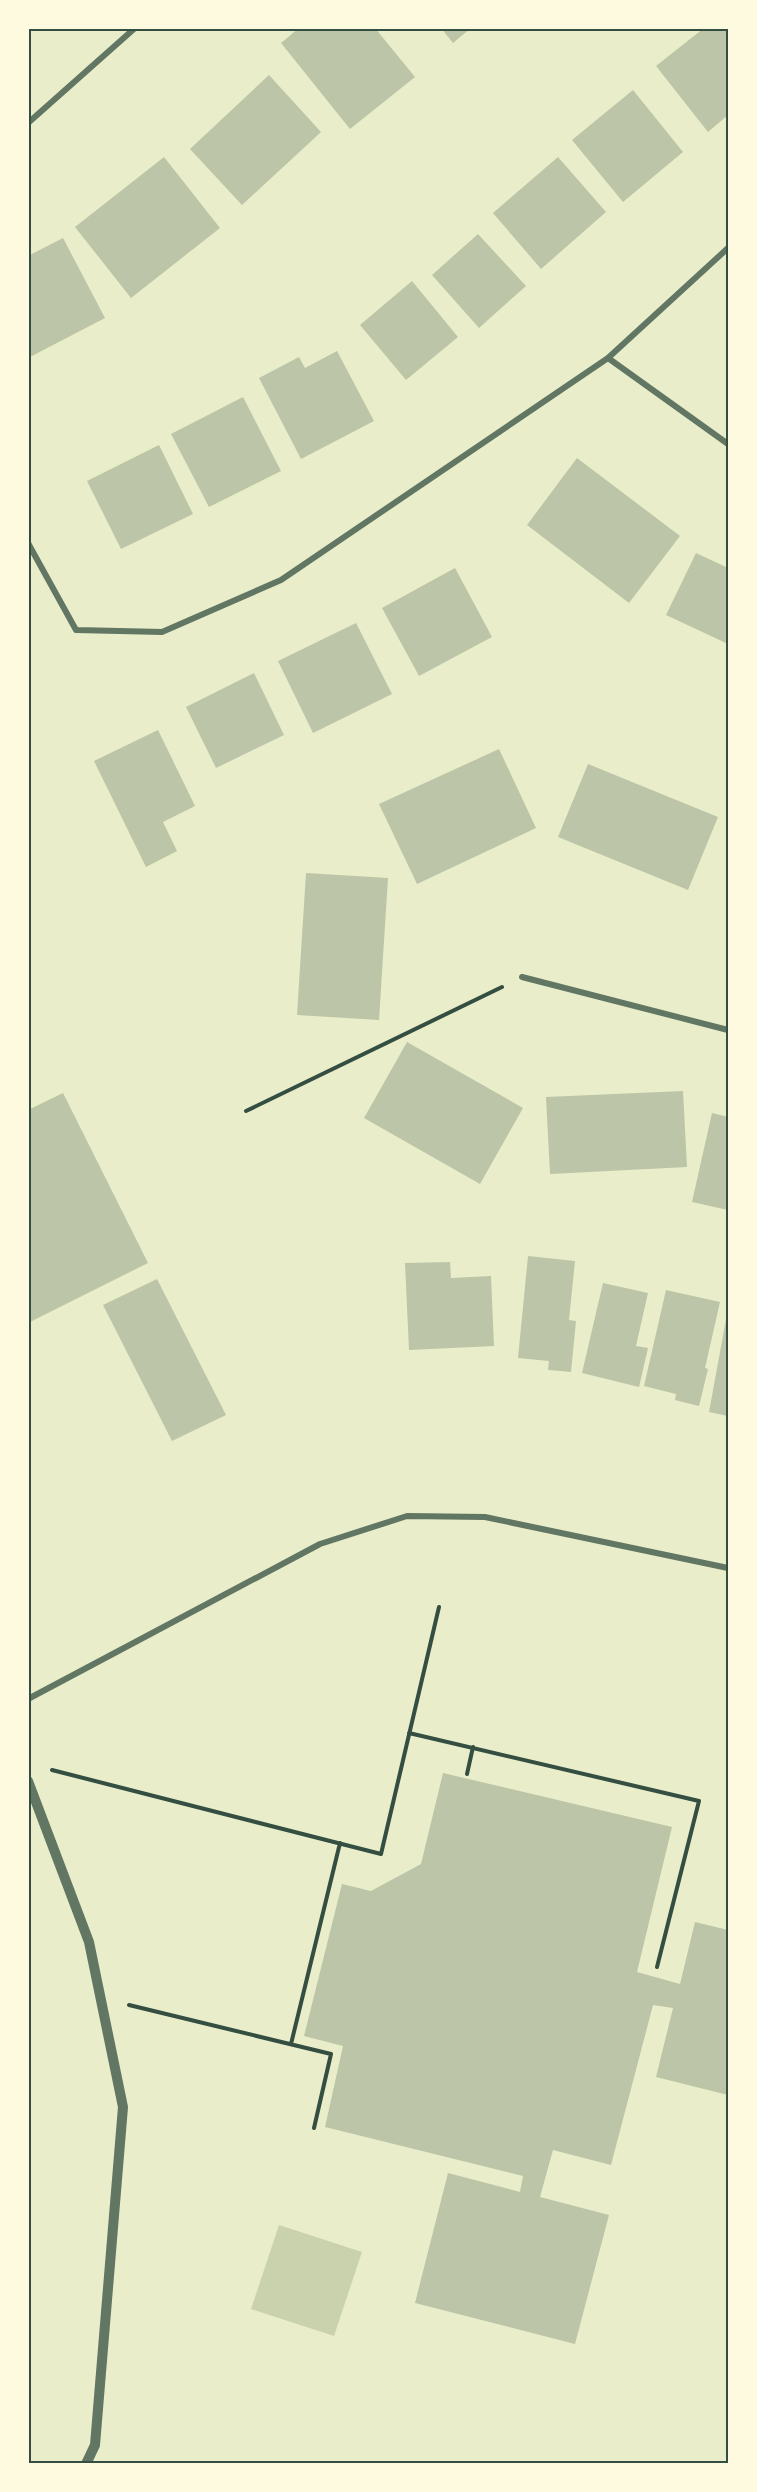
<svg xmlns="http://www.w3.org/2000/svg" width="757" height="2492" font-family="'Exo 2',sans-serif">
<rect width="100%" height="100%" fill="#e9edc9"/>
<path fill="#cad2ad" d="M279,2225L362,2252L334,2336L251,2309Z"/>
<path fill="#bcc5a7" d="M299,28H375L415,77L350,129L281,43Z
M441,28H471L453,43Z
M704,28H728V115L708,132L656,66Z
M269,75L321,132L242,205L190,149Z
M633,90L683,152L623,202L572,140Z
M164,157L220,228L131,298L75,227Z
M558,157L606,212L541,269L493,213Z
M478,234L526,286L479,328L432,275Z
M63,238L105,318L28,358V256Z
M412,281L458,337L406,380L360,325Z
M337,351L374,421L301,459L259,378L299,357L305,368Z
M243,397L281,471L209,507L171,434Z
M159,445L193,514L121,549L87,481Z
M577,458L680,536L629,603L527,525Z
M696,553L728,568V644L666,615Z
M455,568L492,637L419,676L382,608Z
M356,623L392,694L313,733L278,661Z
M254,673L284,735L216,768L186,707Z
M158,730L195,806L163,822L177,851L146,867L94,761Z
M499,749L536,828L417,884L379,804Z
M588,764L718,817L688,890L558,837Z
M306,873L388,878L379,1020L297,1015Z
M407,1042L523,1108L480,1184L364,1118Z
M683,1091L687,1167L550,1174L546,1097Z
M63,1093L148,1263L28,1323V1110Z
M712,1113L728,1117V1210L692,1202Z
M528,1256L575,1261L569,1320L576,1321L571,1372L548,1370L549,1361L518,1358Z
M450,1262L451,1278L491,1276L494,1346L409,1350L405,1263Z
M157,1279L226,1415L172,1441L103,1305Z
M603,1283L648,1293L636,1346L648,1348L639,1387L582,1373Z
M666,1290L720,1302L705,1368L708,1369L699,1406L675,1400L676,1394L644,1386Z
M727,1314H728V1416L709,1412Z
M443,1773L672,1827L637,1972L680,1984L695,1922L728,1930V2095L656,2077L673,2008L653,2005L611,2165L553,2150L540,2197L609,2215L575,2344L415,2303L448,2173L520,2192L523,2176L325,2127L343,2046L304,2036L342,1884L371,1891L421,1864Z"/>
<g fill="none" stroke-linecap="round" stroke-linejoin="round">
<path stroke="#344e41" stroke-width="4" d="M246,1111L502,987
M409,1733L699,1801L657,1967
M52,1770L381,1854L439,1607
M467,1774L473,1747
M129,2005L331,2054L314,2128
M291,2044L340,1843"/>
<path stroke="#617663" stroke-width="6" d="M28,123L135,28
M608,358L728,444
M28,543L76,630L162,632L281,580L608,358L728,248
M522,977L728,1030
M28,1699L320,1544L407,1516L485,1517L728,1568"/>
<path stroke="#617663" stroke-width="10" d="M28,1781L89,1942L123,2107L95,2445L86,2464"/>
</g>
<rect width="757" height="2492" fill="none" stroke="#fefae0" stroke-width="60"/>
<rect x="30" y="30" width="697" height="2432" fill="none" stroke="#344e41" stroke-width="2"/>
</svg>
